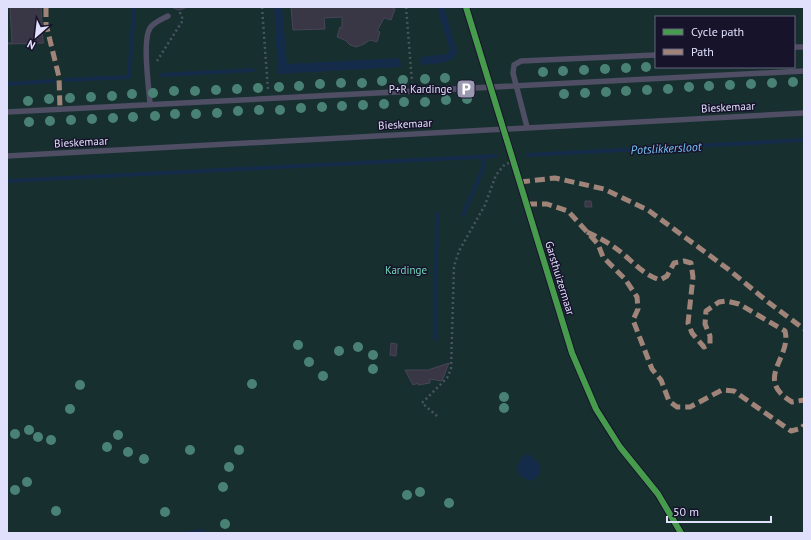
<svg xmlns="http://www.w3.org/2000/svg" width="811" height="540" font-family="'PT Sans',sans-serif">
<rect width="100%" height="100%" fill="#1a1825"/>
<path fill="#17302f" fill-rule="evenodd" d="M7,7H804V533H7ZM656,17H794V67H656Z"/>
<path fill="#152b4a" d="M274,7H282L287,64L400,58L401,67L278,74Z
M437,7H444L457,52C454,65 434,63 423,65L421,64L420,59L422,57L447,54L450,50Z
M527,454C541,460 547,475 530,481L519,475C516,466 519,458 527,454Z"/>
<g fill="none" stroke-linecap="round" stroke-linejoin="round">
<path stroke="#152b4a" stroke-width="4" d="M162,75L253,70
M65,80L129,77L134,7
M7,84L53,81
M528,155L804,140
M7,181L496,156
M463,215L484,166L483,157
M435,339L437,214
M187,533L202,531"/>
</g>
<path fill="#393746" stroke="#474457" d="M10,7H41L43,41L44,43L7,44V43H12Z
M171,7H188L179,10Z
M291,7H389L395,9L391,20L384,18L377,31L380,32L377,42L370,40L364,44L356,47L350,45L345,40L337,37L340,27L342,28V17L324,18L325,29L293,30Z
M585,201H591L592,207H585Z
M391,343L397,344L396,356L390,355Z
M449,363L442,381L430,379V383L418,385V383L413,385L405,370H428Z"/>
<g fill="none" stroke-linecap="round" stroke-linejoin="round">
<path stroke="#485460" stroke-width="2.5" stroke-dasharray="2 3" stroke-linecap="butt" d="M262,7L268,90
M406,7L412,82
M157,61L183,20L179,10
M437,416L422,403L447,378L451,369L454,266L459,251L485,205L496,175L505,164L514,162"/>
<path stroke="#4f4e64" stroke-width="5.5" d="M794,47H804
M150,104C149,88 142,40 150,28C154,22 162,19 168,16
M7,112L804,71
M527,127L513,73L514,65L521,61L656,55
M7,156L804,113"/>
<path stroke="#a18479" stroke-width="5" stroke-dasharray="10 5" stroke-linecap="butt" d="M46,7V24L59,77L60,109
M520,182L555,178L604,189L648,210L728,269L768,302L804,329
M527,204H547L568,211L598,244L603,257L625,279L637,297L638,309L633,320L652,369L661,380L669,401L677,407H690L722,390L734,391L791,431L802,428L804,425
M587,232C600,238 611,244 622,253C634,263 644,275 660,280L667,276L674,263L684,261L691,263L693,277L688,323L692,333L704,347L710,344V336L705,324L706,311L719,302L726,301L739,304L785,331C792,358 753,379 792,402L804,400"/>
<defs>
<path id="cycleway" d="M466,7L572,353L596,409L620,447L658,494L681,533"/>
</defs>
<use href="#cycleway" stroke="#16132a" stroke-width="8"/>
<use href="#cycleway" stroke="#469c4c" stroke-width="6"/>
</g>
<g fill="#498275">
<circle cx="646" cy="67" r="5"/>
<circle cx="626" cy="68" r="5"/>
<circle cx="605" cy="69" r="5"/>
<circle cx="584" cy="70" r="5"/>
<circle cx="563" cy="71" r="5"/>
<circle cx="543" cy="72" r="5"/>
<circle cx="445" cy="78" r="5"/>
<circle cx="425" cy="79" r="5"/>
<circle cx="403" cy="80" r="5"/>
<circle cx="382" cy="81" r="5"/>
<circle cx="793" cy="82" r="5"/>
<circle cx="341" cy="83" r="5"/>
<circle cx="362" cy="83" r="5"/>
<circle cx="772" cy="83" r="5"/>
<circle cx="320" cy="84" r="5"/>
<circle cx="751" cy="84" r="5"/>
<circle cx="730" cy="85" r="5"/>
<circle cx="299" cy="86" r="5"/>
<circle cx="709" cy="86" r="5"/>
<circle cx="279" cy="87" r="5"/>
<circle cx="689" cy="87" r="5"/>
<circle cx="258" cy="88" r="5"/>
<circle cx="237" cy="89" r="5"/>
<circle cx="668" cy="89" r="5"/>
<circle cx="216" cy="90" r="5"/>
<circle cx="647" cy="90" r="5"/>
<circle cx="174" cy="91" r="5"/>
<circle cx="195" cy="91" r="5"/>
<circle cx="626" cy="91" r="5"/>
<circle cx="606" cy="92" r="5"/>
<circle cx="153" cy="93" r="5"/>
<circle cx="585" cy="93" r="5"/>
<circle cx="132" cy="94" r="5"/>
<circle cx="564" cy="94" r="5"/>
<circle cx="112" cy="96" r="5"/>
<circle cx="91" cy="97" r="5"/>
<circle cx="70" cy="98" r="5"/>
<circle cx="49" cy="99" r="5"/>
<circle cx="467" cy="99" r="5"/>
<circle cx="446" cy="100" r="5"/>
<circle cx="28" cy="101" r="5"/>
<circle cx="404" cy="102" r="5"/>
<circle cx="425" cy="102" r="5"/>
<circle cx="384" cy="104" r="5"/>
<circle cx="363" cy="105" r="5"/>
<circle cx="342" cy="106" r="5"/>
<circle cx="322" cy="107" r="5"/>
<circle cx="301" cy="108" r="5"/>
<circle cx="259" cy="110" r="5"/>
<circle cx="280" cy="110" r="5"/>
<circle cx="238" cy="111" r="5"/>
<circle cx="217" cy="113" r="5"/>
<circle cx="175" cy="114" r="5"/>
<circle cx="196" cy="114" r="5"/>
<circle cx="155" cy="116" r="5"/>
<circle cx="133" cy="117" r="5"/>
<circle cx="113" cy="118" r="5"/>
<circle cx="92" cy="119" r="5"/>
<circle cx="71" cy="120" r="5"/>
<circle cx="50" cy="121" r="5"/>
<circle cx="29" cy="122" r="5"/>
<circle cx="298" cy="345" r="5"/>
<circle cx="358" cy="347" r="5"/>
<circle cx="339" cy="351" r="5"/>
<circle cx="373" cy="355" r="5"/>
<circle cx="309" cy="362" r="5"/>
<circle cx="373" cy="369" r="5"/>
<circle cx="323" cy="376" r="5"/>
<circle cx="252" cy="384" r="5"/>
<circle cx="80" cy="385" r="5"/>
<circle cx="504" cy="397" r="5"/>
<circle cx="504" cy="408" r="5"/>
<circle cx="70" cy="409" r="5"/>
<circle cx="29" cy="430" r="5"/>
<circle cx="15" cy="434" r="5"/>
<circle cx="118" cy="435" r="5"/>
<circle cx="38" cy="437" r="5"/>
<circle cx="51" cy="440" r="5"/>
<circle cx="107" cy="447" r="5"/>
<circle cx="190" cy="450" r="5"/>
<circle cx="239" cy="450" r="5"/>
<circle cx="128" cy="452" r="5"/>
<circle cx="144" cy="459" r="5"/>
<circle cx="229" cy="467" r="5"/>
<circle cx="27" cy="482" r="5"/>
<circle cx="223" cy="487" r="5"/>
<circle cx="15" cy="490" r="5"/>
<circle cx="420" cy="492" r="5"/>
<circle cx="407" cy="495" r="5"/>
<circle cx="449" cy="503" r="5"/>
<circle cx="56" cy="511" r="5"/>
<circle cx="165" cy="512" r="5"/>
<circle cx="225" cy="524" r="5"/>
</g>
<defs>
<symbol id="parking-square" viewBox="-11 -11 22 22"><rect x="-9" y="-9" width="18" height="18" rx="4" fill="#9b99b1" stroke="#16132a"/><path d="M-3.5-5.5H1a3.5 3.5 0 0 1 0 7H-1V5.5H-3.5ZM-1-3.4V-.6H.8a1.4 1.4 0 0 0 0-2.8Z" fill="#fff"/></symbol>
</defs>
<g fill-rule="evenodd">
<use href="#parking-square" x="455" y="78" width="22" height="22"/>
</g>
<g text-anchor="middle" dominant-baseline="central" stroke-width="3" stroke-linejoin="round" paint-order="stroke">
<g font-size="11" fill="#e0dffc" stroke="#16132a" text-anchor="end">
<text x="452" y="89">P+R Kardinge</text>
</g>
<g font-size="11" fill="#e0dffc" stroke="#16132a">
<text transform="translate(728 107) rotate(-3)">Bieskemaar</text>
<text transform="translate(405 124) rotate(-3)">Bieskemaar</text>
<text transform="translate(81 142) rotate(-3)">Bieskemaar</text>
<text transform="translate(560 278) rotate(73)">Garsthuizermaar</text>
</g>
<g font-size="11" fill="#6fd8b7" stroke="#16132a">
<text x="406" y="270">Kardinge</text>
</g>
<g font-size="12" font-style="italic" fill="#75c2f4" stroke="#16132a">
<text transform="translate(666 148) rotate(-3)">Potslikkersloot</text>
</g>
</g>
<rect width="811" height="540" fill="none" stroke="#e0dffc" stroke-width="16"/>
<rect x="655" y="16" width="140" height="52" fill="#16132a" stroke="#67657e"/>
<rect x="663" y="29" width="20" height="6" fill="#469c4c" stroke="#67657e"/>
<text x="691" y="36" font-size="12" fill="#e0dffc">Cycle path</text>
<rect x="663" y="49" width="20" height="6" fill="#a18479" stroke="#67657e"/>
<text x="691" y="56" font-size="12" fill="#e0dffc">Path</text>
<g transform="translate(36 36) rotate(208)" stroke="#16132a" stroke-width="3" paint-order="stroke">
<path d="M0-3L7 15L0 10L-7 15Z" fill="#e0dffc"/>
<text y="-6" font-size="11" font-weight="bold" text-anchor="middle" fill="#e0dffc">N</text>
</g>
<path d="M667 516v6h104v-6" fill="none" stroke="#e0dffc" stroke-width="2"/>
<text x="673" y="516" font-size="12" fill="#e0dffc" stroke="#16132a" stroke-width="3" paint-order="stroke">50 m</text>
</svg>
